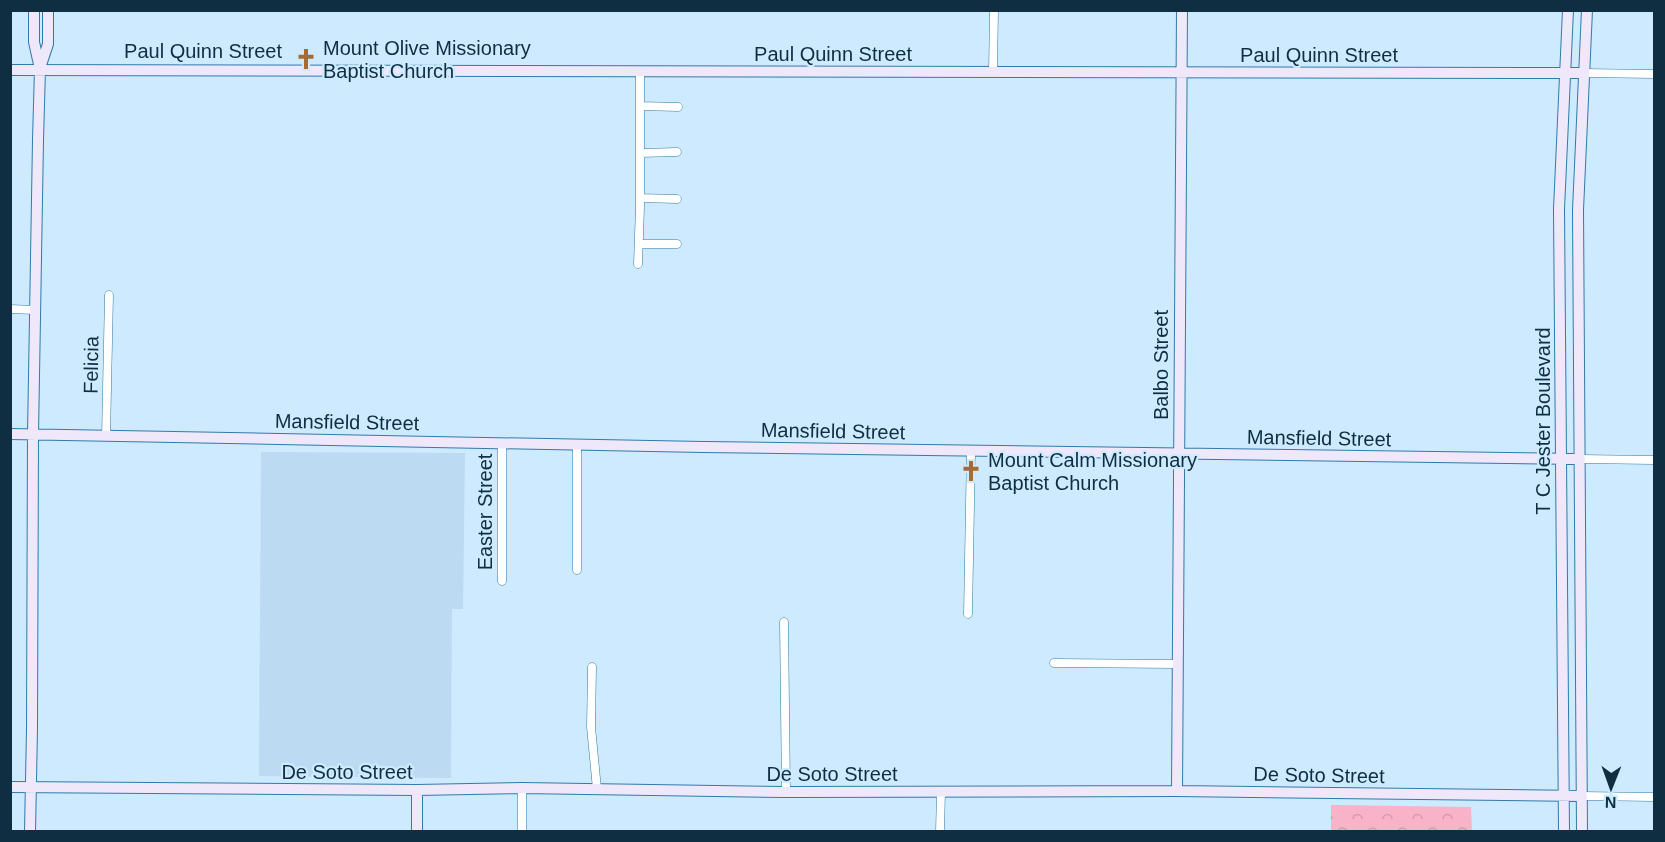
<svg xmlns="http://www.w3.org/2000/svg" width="1665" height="842" font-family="Helvetica,sans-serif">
<defs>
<pattern id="forest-crowns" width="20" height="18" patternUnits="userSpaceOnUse" patternTransform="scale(1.5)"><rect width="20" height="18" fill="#f9b3c8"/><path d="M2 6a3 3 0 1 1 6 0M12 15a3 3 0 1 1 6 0" fill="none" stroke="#d49aad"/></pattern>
</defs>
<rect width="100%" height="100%" fill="#cdeafe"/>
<path fill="#bcdaf1" d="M261,452L465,453L463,609H452L451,778L259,776Z"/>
<path fill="url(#forest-crowns)" d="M1331,805L1471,807L1472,831H1331Z"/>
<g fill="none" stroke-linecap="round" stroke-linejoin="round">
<defs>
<path id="street" d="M993,72L994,10
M1584,73L1654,74
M640,106L678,107
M640,153L677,152
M640,198L677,199
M639,244H677
M638,264L640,207V72
M10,309L35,310
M106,436L109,295
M502,443V581
M577,444V570
M1580,459L1654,460
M968,614L971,451
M784,622L786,792
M1054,663L1177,664
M592,667L591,727L597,789
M1582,796L1654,797
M522,832V788
M940,832L941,791"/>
<path id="secondary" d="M40,68L48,44V10
M10,70L1584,73
M10,434L703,447L1580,459
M10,787L417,790L522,788L786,792L1177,791L1582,796
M417,790V832
M1177,791L1182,10
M30,832L32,729L33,435L38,140L40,69L34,42V10
M1564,832L1559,209L1568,10
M1582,832L1578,210L1587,10"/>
</defs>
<use href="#street" stroke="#307baa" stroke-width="9"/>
<use href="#secondary" stroke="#307baa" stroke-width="12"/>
<use href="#street" stroke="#fff" stroke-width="8"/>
<use href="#secondary" stroke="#efe8fb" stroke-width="10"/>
</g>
<defs>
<symbol id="church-bare" viewBox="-9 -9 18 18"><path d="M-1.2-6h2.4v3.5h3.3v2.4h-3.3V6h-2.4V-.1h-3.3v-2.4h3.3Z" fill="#a96a31" stroke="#cdeafe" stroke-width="2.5" paint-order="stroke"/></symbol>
</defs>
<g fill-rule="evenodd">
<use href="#church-bare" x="291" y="44" width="30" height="30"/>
<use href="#church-bare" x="956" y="456" width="30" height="30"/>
</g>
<g text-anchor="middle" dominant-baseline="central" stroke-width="4.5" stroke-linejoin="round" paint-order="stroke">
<g font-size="20" fill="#0f2e42" stroke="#cdeafe" text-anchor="start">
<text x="323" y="48">Mount Olive Missionary<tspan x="323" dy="23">Baptist Church</tspan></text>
<text x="988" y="460">Mount Calm Missionary<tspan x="988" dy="23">Baptist Church</tspan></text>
</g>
<g font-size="20" fill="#0f2e42" stroke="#cdeafe">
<text x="203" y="51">Paul Quinn Street</text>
<text x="833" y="54">Paul Quinn Street</text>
<text x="1319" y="55">Paul Quinn Street</text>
<text transform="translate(91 365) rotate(-89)">Felicia</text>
<text transform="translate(1161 365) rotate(-90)">Balbo Street</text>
<text transform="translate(1543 421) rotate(-90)">T C Jester Boulevard</text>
<text transform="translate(347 422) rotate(1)">Mansfield Street</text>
<text transform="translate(833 431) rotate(1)">Mansfield Street</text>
<text transform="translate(1319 438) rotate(1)">Mansfield Street</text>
<text transform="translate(485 512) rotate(-90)">Easter Street</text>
<text x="347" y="772">De Soto Street</text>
<text x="832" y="774">De Soto Street</text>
<text transform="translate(1319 775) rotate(1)">De Soto Street</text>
</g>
</g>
<rect width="1665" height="842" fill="none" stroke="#0f2e42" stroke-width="24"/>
<g transform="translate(1611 788) rotate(181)" stroke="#cdeafe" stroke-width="4.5" paint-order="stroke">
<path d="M0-4.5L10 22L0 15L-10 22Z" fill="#0f2e42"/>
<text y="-9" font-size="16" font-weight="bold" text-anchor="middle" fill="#0f2e42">N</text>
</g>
</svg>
